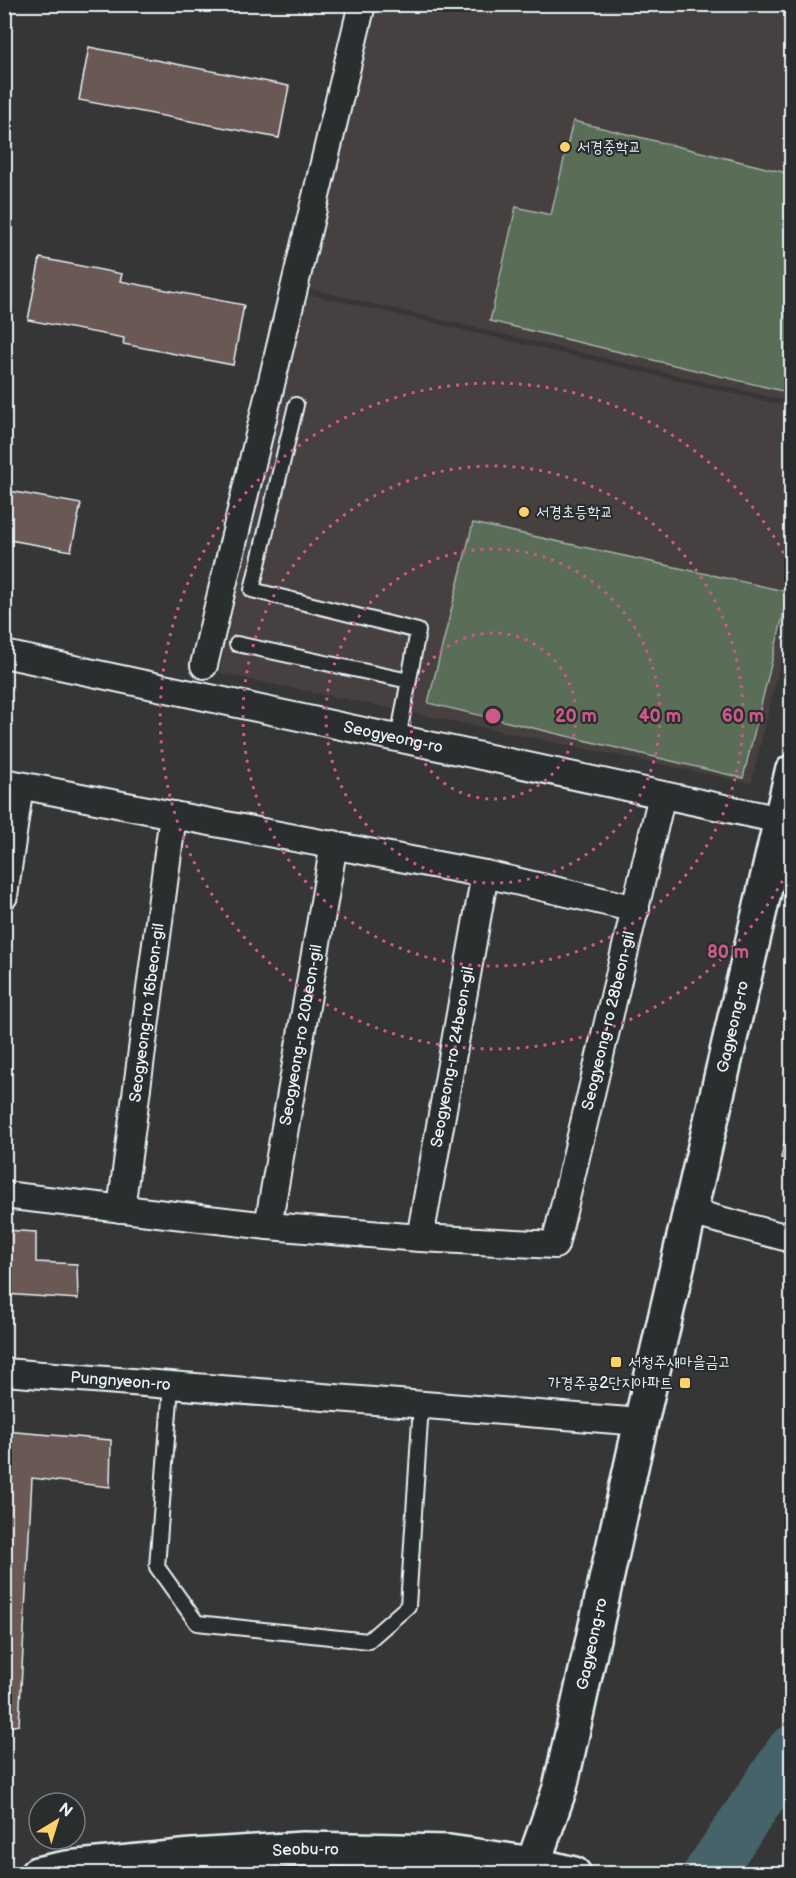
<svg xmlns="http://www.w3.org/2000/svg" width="796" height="1878" font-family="'Balsamiq Sans','Poor Story',sans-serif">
<rect width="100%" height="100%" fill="#373636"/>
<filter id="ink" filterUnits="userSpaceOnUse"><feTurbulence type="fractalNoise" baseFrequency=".0167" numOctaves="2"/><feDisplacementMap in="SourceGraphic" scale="12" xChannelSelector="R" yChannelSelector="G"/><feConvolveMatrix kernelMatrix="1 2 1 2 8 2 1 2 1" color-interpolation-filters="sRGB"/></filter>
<g filter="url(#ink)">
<path fill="#47403f" d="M785,4L791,6V402L306,288L373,5Z
M305,293L791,407V617L751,783L219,673Z"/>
<path fill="#5a6d57" stroke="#a1afa8" stroke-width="1.5" d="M573,121L791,174V393L490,321L516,207L551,215Z
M473,523L789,592L743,778L428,703Z"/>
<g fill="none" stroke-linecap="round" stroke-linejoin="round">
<path stroke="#46636b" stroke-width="50" d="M708,1874L792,1750"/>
</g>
<path fill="#6b5955" stroke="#e8f1f8" stroke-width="1.5" d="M89,47L289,86L279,138L79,100Z
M40,258L122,274L120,281L244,305L233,365L123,344L124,338L28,320Z
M4,490L81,504L71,551L4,539Z
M792,1109V1160L781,1158Z
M4,1230L36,1232V1262L77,1264L78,1299L4,1294Z
M4,1431L111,1440L110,1487L32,1478L19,1725L4,1728Z"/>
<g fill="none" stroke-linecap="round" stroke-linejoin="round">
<defs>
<path id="lane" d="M296,405L252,590L418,631L398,739
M237,644L409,681
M171,1386L157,1567L197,1623L368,1641L408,1606L421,1405"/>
<g id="street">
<path id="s1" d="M4,654L780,820"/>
<path d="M204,665L362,4"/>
<path d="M4,782L173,815L485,874L636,909"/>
<path d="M4,896L20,785"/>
<path id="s2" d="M4,1195L268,1226L420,1238L555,1245L662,795"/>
<path id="s3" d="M121,1209L173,815"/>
<path d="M690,1212L792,1239"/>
<path id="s4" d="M268,1226L334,844"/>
<path id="s5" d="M420,1238L485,874"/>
<path id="s6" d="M4,1372L641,1422"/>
</g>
<g id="secondary">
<path id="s7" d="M37,1874L67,1868L192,1856L303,1849L449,1852L533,1864L574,1874"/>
<path id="s8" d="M527,1874L533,1864L560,1788L641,1422L792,772"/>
</g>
</defs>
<use href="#lane" stroke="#e8f1f8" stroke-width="18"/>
<use href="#street" stroke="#e8f1f8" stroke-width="30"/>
<use href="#secondary" stroke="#e8f1f8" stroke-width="38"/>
<use href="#lane" stroke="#2a2d2e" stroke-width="14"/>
<use href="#street" stroke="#2a2d2e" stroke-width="26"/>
<use href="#secondary" stroke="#2a2d2e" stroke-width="33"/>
</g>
</g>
<g fill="none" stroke="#cd598a" stroke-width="3" stroke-dasharray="3 6">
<circle cx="493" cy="716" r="83"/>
<circle cx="493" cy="716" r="167"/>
<circle cx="493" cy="716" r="250"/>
<path d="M791 865A333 333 0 1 1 791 567"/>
</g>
<g fill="#ffd166" stroke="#2a2d2e" stroke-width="2">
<circle cx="565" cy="147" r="6"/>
<circle cx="524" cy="512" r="6"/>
<rect x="610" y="1356" width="12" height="12" rx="3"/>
<rect x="679" y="1377" width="12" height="12" rx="3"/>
</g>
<g text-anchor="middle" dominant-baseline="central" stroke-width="4.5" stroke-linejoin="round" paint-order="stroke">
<g font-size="16" fill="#e8f1f8" stroke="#2a2d2e" text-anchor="start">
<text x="577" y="147">서경중학교</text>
<text x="536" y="512">서경초등학교</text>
<text x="628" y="1362">서청주새마을금고</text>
<text x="673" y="1383" text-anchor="end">가경주공2단지아파트</text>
</g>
<g font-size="16" fill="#e8f1f8" stroke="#2a2d2e">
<text stroke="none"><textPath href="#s1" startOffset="398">Seogyeong-ro</textPath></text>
<text stroke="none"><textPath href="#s3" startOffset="198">Seogyeong-ro 16beon-gil</textPath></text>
<text stroke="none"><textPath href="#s2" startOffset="784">Seogyeong-ro 28beon-gil</textPath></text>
<text stroke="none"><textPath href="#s8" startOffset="873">Gagyeong-ro</textPath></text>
<text stroke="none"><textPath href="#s4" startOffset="194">Seogyeong-ro 20beon-gil</textPath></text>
<text stroke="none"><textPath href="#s5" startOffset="184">Seogyeong-ro 24beon-gil</textPath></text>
<text stroke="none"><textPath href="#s6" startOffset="117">Pungnyeon-ro</textPath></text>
<text stroke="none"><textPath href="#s8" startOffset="240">Gagyeong-ro</textPath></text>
<text stroke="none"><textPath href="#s7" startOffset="270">Seobu-ro</textPath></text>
</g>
</g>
<circle cx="493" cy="716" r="9" fill="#cd598a" stroke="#2a2d2e" stroke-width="3"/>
<g font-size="18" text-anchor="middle" font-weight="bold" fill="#cd598a" stroke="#2a2d2e" stroke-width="4.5" stroke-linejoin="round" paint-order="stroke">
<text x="576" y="722">20 m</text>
<text x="660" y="722">40 m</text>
<text x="743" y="722">60 m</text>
<text x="728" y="958">80 m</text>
</g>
<rect width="796" height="1878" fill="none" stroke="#2a2d2e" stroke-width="24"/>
<rect x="12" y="12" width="772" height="1854" fill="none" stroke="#e8f1f8" stroke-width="2" filter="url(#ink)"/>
<g transform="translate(57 1821) rotate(38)"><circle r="28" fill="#2a2d2e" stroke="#767b7f" stroke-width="1.5"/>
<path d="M0-4.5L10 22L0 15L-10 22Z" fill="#ffd166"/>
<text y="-9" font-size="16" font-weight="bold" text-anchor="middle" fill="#e8f1f8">N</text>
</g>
</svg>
